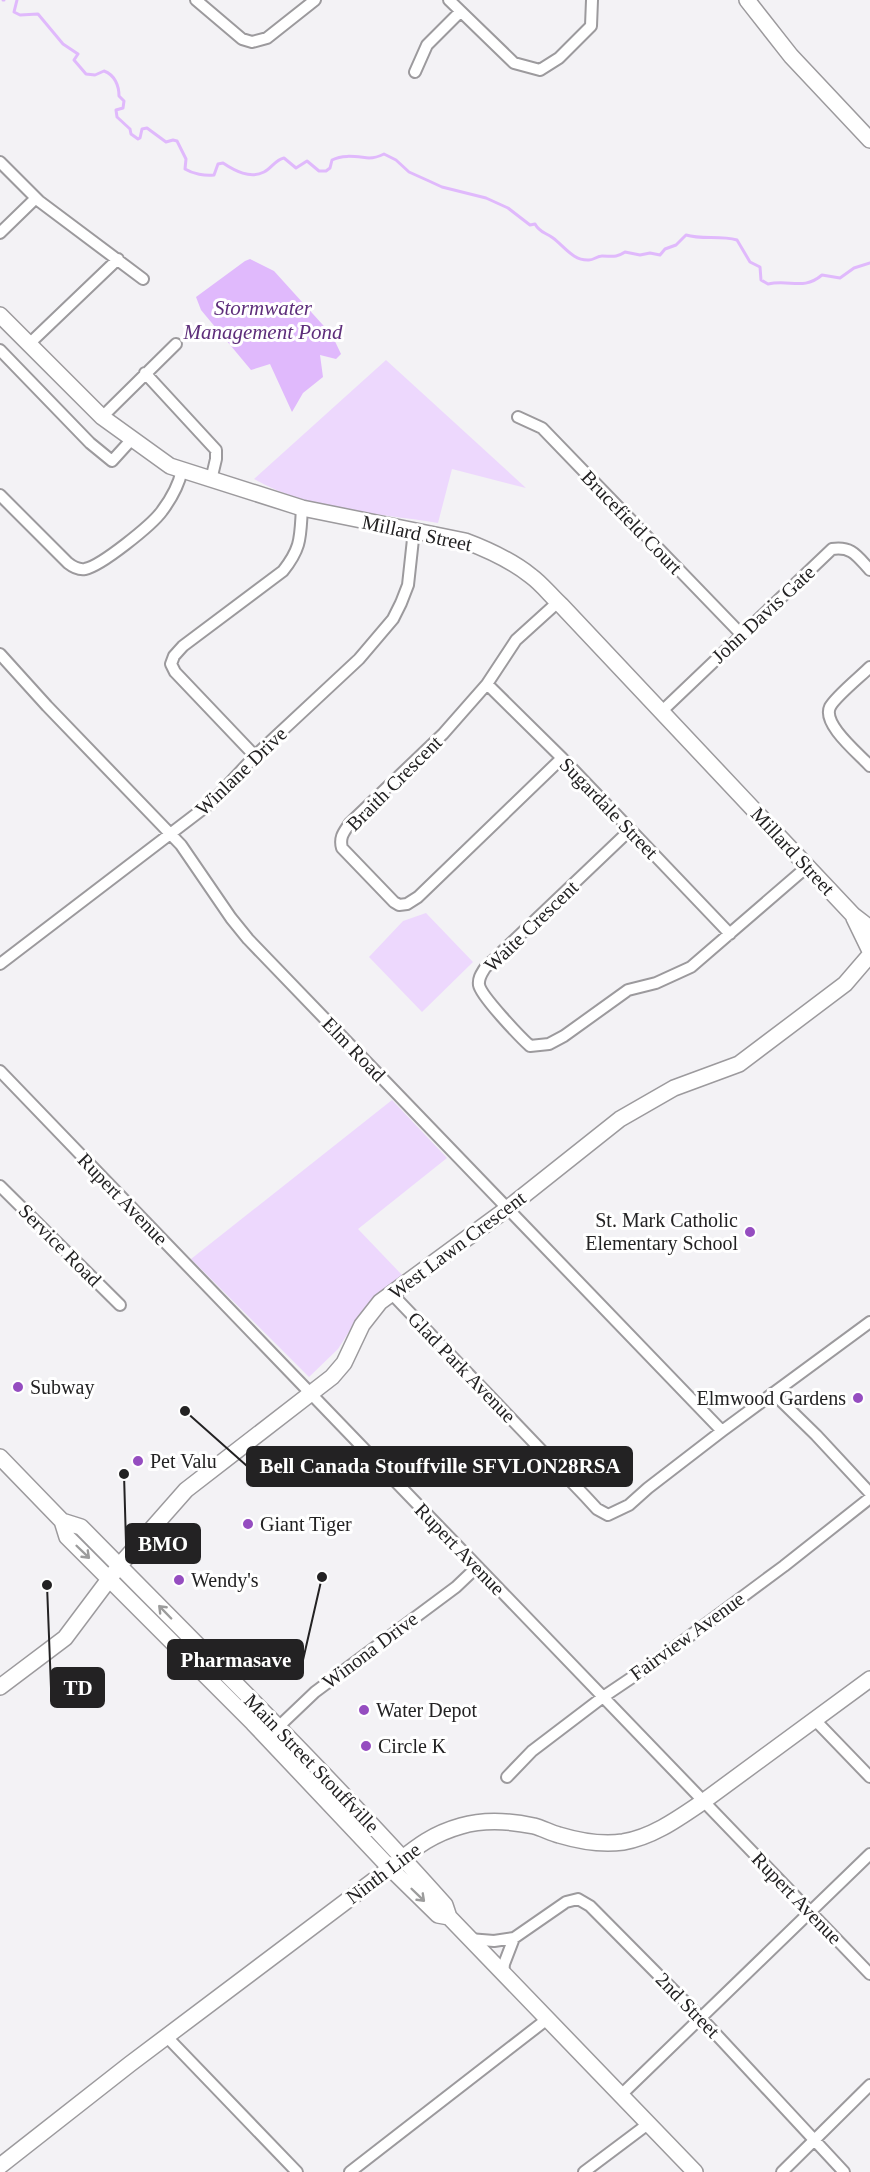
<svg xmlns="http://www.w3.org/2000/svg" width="870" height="2172" font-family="Georgia,serif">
<rect width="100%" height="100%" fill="#f3f2f5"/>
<path fill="#edd8fd" d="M386,360L526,488L452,469L438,523C377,513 308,510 254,479Z
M426,913L473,962L422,1012L369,957L403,921Z
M392,1100L447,1158L358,1229L402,1275L361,1313L338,1349L309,1377L191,1259Z"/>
<path fill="#e0b9fc" d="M250,259L274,271L332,335L341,354L336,359L320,355L323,377L303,393L292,412L270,364L251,370L201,310L196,297L245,261Z"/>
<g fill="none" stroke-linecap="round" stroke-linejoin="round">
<path stroke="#e0b9fc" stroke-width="3" d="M3,0H4
M17,0L14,12L20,15L38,14L63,44L78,54L74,60L86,74L95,75L104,71C115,75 119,86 119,96L124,101L123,108L116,110L117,117L130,129L131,134L138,139L140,138L142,129L147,128L166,142L173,140L177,141L186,159L185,169C193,174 205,176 214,175L218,164L223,163C235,171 250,179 264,172C272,168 275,160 284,158L296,168L307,161L319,171H326L330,168L332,160C344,154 357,157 369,158C374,158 380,156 384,154L396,160L409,172L429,181L442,187L486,198L508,208L530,225L535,224C540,233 545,232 553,238C564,246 573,261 589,260C594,260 597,256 602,256C612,256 616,258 625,252L640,255L650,253L660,255L665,249L676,245L686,235C702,240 720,235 737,240L750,262L760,267L761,280L768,284C790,279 803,291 822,275L840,278L854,268L870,263"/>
<defs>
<path id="street" d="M196,0L242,39L252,42L267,38L315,0
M449,0L514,63L540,70L559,58L591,26L592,0
M415,72L427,45L460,12
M0,162L39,201L143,279
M0,233L36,198
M28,345L118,259
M0,350L90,443L112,461L132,439
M145,373L216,450V459L211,480
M102,417L176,344
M518,417L542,428L742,635
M0,495L68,563C73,567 78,570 85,569C101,566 152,525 162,511C171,499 179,484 182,470
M558,602L516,640L487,684L443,734L350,823C344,832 339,837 342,848L394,902L399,905L407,904L418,897L562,758
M0,654L47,706L181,845L231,918L248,939L722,1431
M870,667C861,676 835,697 830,707C822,724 858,753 870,766
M487,684L562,758L730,934
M661,712L832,549C852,546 857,556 870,570
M255,756L175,672L171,664L174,656L183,646L283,571C302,547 300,537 302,508
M630,830L485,968C482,973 478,978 479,985C481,996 520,1037 530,1046L549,1044L564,1036L628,990L656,983L691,967L808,866
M0,964L212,802L255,756L359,659L393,619L401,603L408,585L414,530
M0,1071L870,1974
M0,1186L120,1305
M392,1294L585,1496L597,1509L608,1515L629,1505L648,1488L722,1431L870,1322
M773,1393L816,1435L870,1493
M814,1719L870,1777
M273,1732L315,1692L456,1587L477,1567
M507,1777L532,1751L603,1697L652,1664L784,1566L870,1498
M469,1939L494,1941L514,1938L566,1902L578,1899L590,1906L701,2018L844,2172
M503,1974L504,1964L514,1938
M167,2037L297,2172
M621,2095L870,1854
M350,2172L546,2020
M584,2172L648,2124
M782,2172L870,2085"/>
<path id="secondary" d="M747,0L791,56L870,140
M0,315L102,417L170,466L302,508L465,541C489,550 511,560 531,576C542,584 551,596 561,605L853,915L870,928
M854,918L870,951
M0,1457L62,1521L67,1537L253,1723L390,1868L438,1915L449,1917
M62,1521L81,1527C204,1652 329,1775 445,1905L449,1917L695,2172
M0,1687L65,1638L119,1566L186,1490L332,1377L344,1363L362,1325L380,1302L508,1208L620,1119L674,1088L739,1064L845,984L870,955
M0,2166L130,2064L381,1875C409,1854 425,1836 461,1826C485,1819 510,1821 534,1826C542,1828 551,1833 559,1835C579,1841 602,1845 623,1842C653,1837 679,1818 704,1801L870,1679"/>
</defs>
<use href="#street" stroke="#9c9a9d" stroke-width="14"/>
<use href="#secondary" stroke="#9c9a9d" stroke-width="18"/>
<use href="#street" stroke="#fff" stroke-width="10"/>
<use href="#secondary" stroke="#fff" stroke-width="15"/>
</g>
<defs><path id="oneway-shaft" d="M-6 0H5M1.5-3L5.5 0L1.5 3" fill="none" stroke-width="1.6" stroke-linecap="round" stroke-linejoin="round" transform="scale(1.5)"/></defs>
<g stroke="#9c9c9c">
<use href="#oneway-shaft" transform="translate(83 1552) rotate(44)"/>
<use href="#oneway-shaft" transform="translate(165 1612) rotate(-134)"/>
<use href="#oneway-shaft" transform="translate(418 1895) rotate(44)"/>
</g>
<g fill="#954dc0" stroke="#fff" stroke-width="2">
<circle cx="750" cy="1232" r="6"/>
<circle cx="18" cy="1387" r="6"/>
<circle cx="858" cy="1398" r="6"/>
<circle cx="138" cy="1461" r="6"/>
<circle cx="248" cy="1524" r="6"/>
<circle cx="179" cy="1580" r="6"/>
<circle cx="364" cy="1710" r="6"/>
<circle cx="366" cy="1746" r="6"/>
</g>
<g text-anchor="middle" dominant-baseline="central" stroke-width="6" stroke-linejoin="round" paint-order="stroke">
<g font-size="20" fill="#232223" stroke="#fff">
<text transform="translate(632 522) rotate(46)">Brucefield Court</text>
<text transform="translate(417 533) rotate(12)">Millard Street</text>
<text transform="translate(763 614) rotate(-43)">John Davis Gate</text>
<text transform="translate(241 771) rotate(-44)">Winlane Drive</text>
<text transform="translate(394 783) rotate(-45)">Braith Crescent</text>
<text transform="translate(609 808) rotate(46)">Sugardale Street</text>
<text transform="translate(793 851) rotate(47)">Millard Street</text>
<text transform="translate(531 926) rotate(-44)">Waite Crescent</text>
<text transform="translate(354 1049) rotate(46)">Elm Road</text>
<text transform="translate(123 1199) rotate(46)">Rupert Avenue</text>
<text transform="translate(60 1245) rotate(45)">Service Road</text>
<text transform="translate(457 1245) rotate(-37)">West Lawn Crescent</text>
<text transform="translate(462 1367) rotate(46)">Glad Park Avenue</text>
<text transform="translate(460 1549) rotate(46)">Rupert Avenue</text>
<text transform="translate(687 1636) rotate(-36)">Fairview Avenue</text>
<text transform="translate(370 1650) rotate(-37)">Winona Drive</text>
<text transform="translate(312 1763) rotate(46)">Main Street Stouffville</text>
<text transform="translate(383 1873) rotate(-37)">Ninth Line</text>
<text transform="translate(797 1898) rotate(46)">Rupert Avenue</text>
<text transform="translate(688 2005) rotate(46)">2nd Street</text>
</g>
<g font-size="20" fill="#232223" stroke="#fff" text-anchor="start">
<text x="738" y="1220" text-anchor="end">St. Mark Catholic<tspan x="738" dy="23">Elementary School</tspan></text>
<text x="30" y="1387">Subway</text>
<text x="846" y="1398" text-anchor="end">Elmwood Gardens</text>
<text x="150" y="1461">Pet Valu</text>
<text x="260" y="1524">Giant Tiger</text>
<text x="191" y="1580">Wendy's</text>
<text x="376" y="1710">Water Depot</text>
<text x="378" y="1746">Circle K</text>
</g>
<g font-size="21" font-style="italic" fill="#5e2e7b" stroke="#fff">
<text x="263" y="308">Stormwater<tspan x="263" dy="24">Management Pond</tspan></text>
</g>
</g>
<path fill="none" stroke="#232223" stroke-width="2" d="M185 1411L247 1466M124 1474L126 1543M322 1577L303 1660M47 1585L51 1688"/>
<g fill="#232223" stroke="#fff" stroke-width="2">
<circle cx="185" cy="1411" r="6"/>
<circle cx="124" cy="1474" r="6"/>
<circle cx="322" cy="1577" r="6"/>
<circle cx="47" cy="1585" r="6"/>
</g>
<g fill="#232223" stroke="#232223" stroke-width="2">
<rect x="247" y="1447" width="385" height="39" rx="6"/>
<rect x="126" y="1524" width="74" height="39" rx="6"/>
<rect x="168" y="1640" width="135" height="39" rx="6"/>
<rect x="51" y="1668" width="53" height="39" rx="6"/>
</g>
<g font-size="21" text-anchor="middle" font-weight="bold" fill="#fff">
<text x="440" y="1473">Bell Canada Stouffville SFVLON28RSA</text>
<text x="163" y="1551">BMO</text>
<text x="236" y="1667">Pharmasave</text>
<text x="78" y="1695">TD</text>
</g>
</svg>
